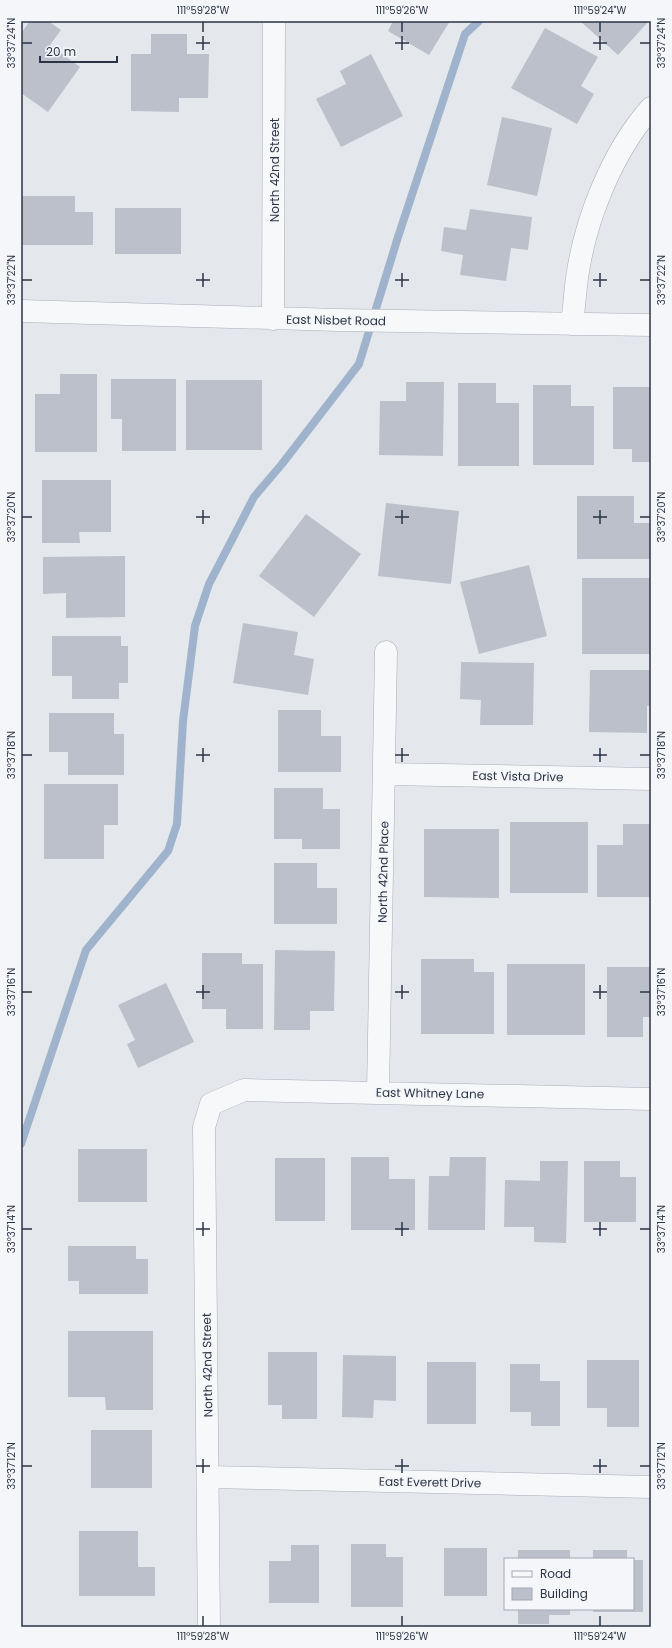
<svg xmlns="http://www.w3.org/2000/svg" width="672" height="1648" font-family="Poppins,sans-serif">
<rect width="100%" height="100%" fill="#e4e7ec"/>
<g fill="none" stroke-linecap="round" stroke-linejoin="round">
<path stroke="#9fb4cc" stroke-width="8" d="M21,1144L86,950L168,851L177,824L183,721L195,626L209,584L254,497L282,464L359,364L398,237L465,34L479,21"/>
</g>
<path fill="#bbc0ca" d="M30,21H48L61,30L50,45L80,67L48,112L21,93V33Z
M393,21L419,22L450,21L429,55L388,31Z
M580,21H649L618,55Z
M545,28L598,57L581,86L594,94L577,124L511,88Z
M151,34H187V54H209L208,98H179V112L131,111V54H151Z
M371,54L403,116L341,147L316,99L346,84L340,71Z
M502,117L552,128L537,196L487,185Z
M21,196H75V212H93V245H21Z
M115,208H181V254H115Z
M470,209L532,217L528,250L511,248L506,281L460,275L463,255L441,251L444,227L466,230Z
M60,374H97V452H35V394H60Z
M111,379H176V451H122V419H111Z
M186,380H262V450H186Z
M406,382H444L443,456L379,455L380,401H406Z
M458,383H496V403H519V466H458Z
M533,385H571V406H594V465H533Z
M613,387H650L651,462H632V449H613Z
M42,480H111V532H79L80,543H42Z
M577,496H634V523H651V559H577Z
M386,503L459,511L451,584L378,576Z
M306,514L361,554L314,617L259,576Z
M125,556V617L66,618V593L43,594V557Z
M529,565L547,636L479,654L460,582Z
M582,578H651V654H582Z
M243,623L298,632L294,655L314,659L308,695L233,683Z
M52,636H121V646H128V683H119V699H72V676H52Z
M461,662L534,663L533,725H480L481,700L460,699Z
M590,670H651V706H647V733L589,732Z
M278,710H321V736H341V772H278Z
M49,713H114V734H124V775H68V752H49Z
M44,784H118V825H104V859H44Z
M274,788H323V809H340V849H302V839H274Z
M510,822H588V893H510Z
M623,824H651V897H597V845H623Z
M424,829H499V898L424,897Z
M274,863H317V888H337V924H274Z
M275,950L335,951L334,1011H310V1030H274Z
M202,953H242V964H263V1029H226V1009H202Z
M421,959H474V972H494V1034H421Z
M507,964H585V1035H507Z
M607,967H651V1017H643V1037H607Z
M166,983L194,1042L138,1068L127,1044L135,1040L118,1005Z
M78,1149H147V1202H78Z
M351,1157H389V1179H415V1230H351Z
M450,1157H486L485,1230H428L429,1176H449Z
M275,1158H325V1221H275Z
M540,1161H568L566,1243L534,1242V1227H504L505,1180L540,1181Z
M584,1161H620V1177H636V1222H584Z
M68,1246H136V1259H148V1294H79V1281H68Z
M68,1331H153V1410H106L105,1397H68Z
M268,1352H317V1419H282V1405H268Z
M343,1355L396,1356V1401L374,1400L373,1418L342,1417Z
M587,1360H639V1427H607V1408H587Z
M427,1362H476V1424H427Z
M510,1364H540V1381H560V1426H531V1412H510Z
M91,1430H152V1488H91Z
M79,1531H138V1567H155V1596H79Z
M351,1544H386V1557H403V1607H351Z
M291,1545H319V1603H269V1561H291Z
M444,1548H487V1596H444Z
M518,1550H570V1559H518Z
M593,1550H627V1559H593Z
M633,1560H643V1612H593V1609H633Z
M518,1609H570V1615H549V1624H518Z"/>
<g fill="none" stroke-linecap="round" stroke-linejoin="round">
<defs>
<path id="minor" d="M21,311L338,320L651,325
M273,319L274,21
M572,324C574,309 575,293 577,278C585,220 612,152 651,108
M385,774L651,779
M378,1092L386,652
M209,1477L651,1487
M209,1627L204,1127L211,1104L244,1090L651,1099"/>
</defs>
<use href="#minor" stroke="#a9aeb7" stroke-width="23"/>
<use href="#minor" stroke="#f7f8fa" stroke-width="22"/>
</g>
<path fill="none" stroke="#2b3445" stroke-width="1.5" d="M203,22V32M402,22V32M600,22V32M203,36V50M402,36V50M600,36V50M22,43H32M196,43H210M395,43H409M593,43H607M640,43H650M203,273V287M402,273V287M600,273V287M22,280H32M196,280H210M395,280H409M593,280H607M640,280H650M203,510V524M402,510V524M600,510V524M22,517H32M196,517H210M395,517H409M593,517H607M640,517H650M203,748V762M402,748V762M600,748V762M22,755H32M196,755H210M395,755H409M593,755H607M640,755H650M203,985V999M402,985V999M600,985V999M22,992H32M196,992H210M395,992H409M593,992H607M640,992H650M203,1222V1236M402,1222V1236M600,1222V1236M22,1229H32M196,1229H210M395,1229H409M593,1229H607M640,1229H650M203,1459V1473M402,1459V1473M600,1459V1473M22,1466H32M196,1466H210M395,1466H409M593,1466H607M640,1466H650M203,1616V1626M402,1616V1626M600,1616V1626"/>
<g text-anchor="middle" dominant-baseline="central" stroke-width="3" stroke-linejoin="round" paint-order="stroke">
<g font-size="12" fill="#2b3445" stroke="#f4f6f9">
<text transform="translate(274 170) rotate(-90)">North 42nd Street</text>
<text transform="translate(336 320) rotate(1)">East Nisbet Road</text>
<text transform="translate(518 776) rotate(1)">East Vista Drive</text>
<text transform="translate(383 872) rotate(-89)">North 42nd Place</text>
<text transform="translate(430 1093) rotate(1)">East Whitney Lane</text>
<text transform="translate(207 1365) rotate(-91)">North 42nd Street</text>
<text transform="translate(430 1482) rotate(1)">East Everett Drive</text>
</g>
</g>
<rect width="672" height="1648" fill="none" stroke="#f4f6f9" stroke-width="44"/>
<rect x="504" y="1558" width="130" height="52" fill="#f4f6f9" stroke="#a4a8b1"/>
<rect x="512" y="1571" width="20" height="6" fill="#f7f8fa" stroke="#a4a8b1"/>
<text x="540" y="1578" font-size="12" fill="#2b3445">Road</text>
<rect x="512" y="1588" width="20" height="12" fill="#bbc0ca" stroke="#a4a8b1"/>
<text x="540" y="1598" font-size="12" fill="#2b3445">Building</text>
<path d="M40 56v6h77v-6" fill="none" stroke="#2b3445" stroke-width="2"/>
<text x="46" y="56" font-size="12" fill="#2b3445" stroke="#f4f6f9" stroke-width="3" paint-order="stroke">20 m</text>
<rect x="22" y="22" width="628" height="1604" fill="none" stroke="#2b3445" stroke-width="1.5"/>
<g font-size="10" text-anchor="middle" fill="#2b3445">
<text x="203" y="14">111°59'28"W</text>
<text x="402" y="14">111°59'26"W</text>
<text x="600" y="14">111°59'24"W</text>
<text transform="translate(11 43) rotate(-90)" y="4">33°37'24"N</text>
<text transform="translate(661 43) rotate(-90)" y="4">33°37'24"N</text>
<text transform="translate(11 280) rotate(-90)" y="4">33°37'22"N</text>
<text transform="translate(661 280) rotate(-90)" y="4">33°37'22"N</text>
<text transform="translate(11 517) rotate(-90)" y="4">33°37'20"N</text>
<text transform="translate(661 517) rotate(-90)" y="4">33°37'20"N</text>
<text transform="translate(11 755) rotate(-90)" y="4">33°37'18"N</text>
<text transform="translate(661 755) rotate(-90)" y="4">33°37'18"N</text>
<text transform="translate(11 992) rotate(-90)" y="4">33°37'16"N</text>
<text transform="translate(661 992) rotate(-90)" y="4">33°37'16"N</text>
<text transform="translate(11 1229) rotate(-90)" y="4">33°37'14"N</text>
<text transform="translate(661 1229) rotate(-90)" y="4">33°37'14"N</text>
<text transform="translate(11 1466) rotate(-90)" y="4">33°37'12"N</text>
<text transform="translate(661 1466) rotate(-90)" y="4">33°37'12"N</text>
<text x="203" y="1640">111°59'28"W</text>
<text x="402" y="1640">111°59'26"W</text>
<text x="600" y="1640">111°59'24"W</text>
</g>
</svg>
